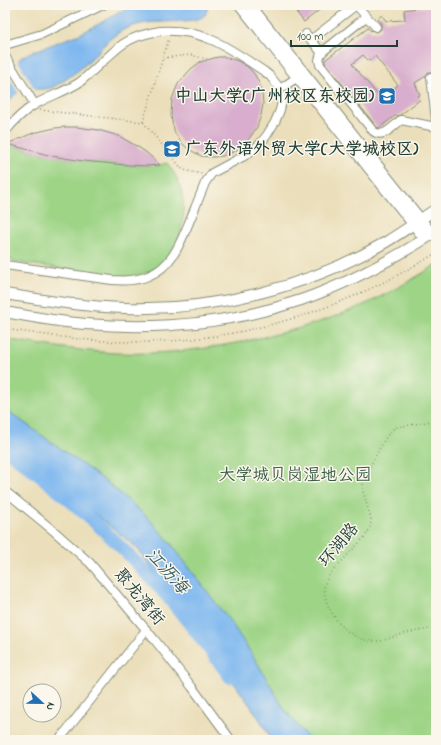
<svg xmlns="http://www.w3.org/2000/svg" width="441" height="745" font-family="'Indie Flower','LXGW WenKai TC',sans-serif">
<rect width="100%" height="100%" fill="#fbf7ec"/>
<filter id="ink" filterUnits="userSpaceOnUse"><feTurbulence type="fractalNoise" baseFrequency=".025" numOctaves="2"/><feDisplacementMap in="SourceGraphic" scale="8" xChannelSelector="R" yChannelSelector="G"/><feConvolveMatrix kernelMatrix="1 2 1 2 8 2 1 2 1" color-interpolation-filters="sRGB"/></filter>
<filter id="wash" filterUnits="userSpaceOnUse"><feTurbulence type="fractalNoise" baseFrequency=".012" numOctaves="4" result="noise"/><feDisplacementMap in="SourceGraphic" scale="16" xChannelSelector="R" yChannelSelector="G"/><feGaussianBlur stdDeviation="0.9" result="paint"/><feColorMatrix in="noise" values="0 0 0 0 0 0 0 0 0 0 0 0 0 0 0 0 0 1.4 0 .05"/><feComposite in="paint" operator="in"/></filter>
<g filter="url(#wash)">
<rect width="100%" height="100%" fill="#ebdfbb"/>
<path fill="#9ed486" stroke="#5e885d" d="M8,144C47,156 88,163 130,165C142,165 155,167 167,163C171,169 175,174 178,181C189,208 184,244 161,264C151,273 137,276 124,277L28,264L15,262L5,256V148Z
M436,265V740H310L302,731L285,710L197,578L168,540L146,516L108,483L5,409V339C42,345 79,351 116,353C163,355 210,349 255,339C294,331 333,319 370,302C393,291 415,278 436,265Z"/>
<path fill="#7fb8ef" stroke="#4f7a92" d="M132,5H208C207,9 207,13 204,16C195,24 155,20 141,24C133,26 125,28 118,33C107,40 99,51 90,60C79,71 66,80 53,87C42,92 30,86 20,91C14,94 9,102 5,106V67L15,63L22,57L29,53L80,34L108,19Z
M5,409L108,483L146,516L168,540L232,624L255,659L285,710L302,731L310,740H272L257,715L137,548L5,441Z"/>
<path fill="#ebdfbb" d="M17,59L36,91H25L19,94L5,72V65L12,63Z"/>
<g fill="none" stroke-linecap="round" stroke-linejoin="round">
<path stroke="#7fb8ef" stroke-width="13" d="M5,449C60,490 113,535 158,586C184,615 207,646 230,677"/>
</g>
<g id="blocks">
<path fill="#d8adcd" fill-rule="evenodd" d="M291,5H326L304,22Z
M436,5V74L433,72H428L426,76L415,83L420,95L418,96L421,99L400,115L397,116L396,115L379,128L377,127L325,63V60L368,28L371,31L372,30L375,32L379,31L381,29V23L377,19L382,15L386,21L405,20L404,10ZM363,55L369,61L375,56L398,85L381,99L352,64Z
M225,57L238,61L248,67L255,75L260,85L262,92L263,104L261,115L257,127L253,133L248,140L240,148L233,152L223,156L212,157L201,156L192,151L186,147L181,142L175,133L172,122L171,115L172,99L178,84L183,78L191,69L200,62L207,60L218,57Z
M66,127H77L98,130L119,136L138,147L147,153L160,165L146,166L114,164L83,161L52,156L7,144L33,133L55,128Z"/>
</g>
</g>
<g filter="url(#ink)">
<use href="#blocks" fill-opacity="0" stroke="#858e78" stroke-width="1"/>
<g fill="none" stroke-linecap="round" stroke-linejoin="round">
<defs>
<path id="minor" d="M356,5L376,27
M366,17L321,53L319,60L320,65L373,131C383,139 392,127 401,120L436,127
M306,34L322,53
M311,40L356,5
M5,45L42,34L103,5
M5,56L35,105
M431,77L436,120
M280,89L302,74
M5,132C13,122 23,112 34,105C49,96 65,92 80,82C95,70 108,55 123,44C134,36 147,33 160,31C204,28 230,49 265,72L270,76L278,86L281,95L282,101L280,110L275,122L267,135L259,145L246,155L212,173L205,183C200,196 195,208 190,220C181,242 172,267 148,276C137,281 124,281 112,280L5,265
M5,491L55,532L90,563L154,639L192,687L231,740
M59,740L146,630"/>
<path id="major" d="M240,5L425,239
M250,5L432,234
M5,294C45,300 84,307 125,308C215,311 308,287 386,242C403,232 419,220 436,209
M5,312C32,317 59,322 86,324C158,330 233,323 301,300C347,284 395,258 436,232"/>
</defs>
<use href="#minor" stroke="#858e78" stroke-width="10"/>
<use href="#major" stroke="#858e78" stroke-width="12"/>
<path stroke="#858e78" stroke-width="1.5" stroke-dasharray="1 3" stroke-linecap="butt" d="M163,58L191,55L207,59
M40,110L143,122L183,170L203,174
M143,122L169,38
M5,329C45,335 85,341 126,342C236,344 343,311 436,253
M436,418L427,422L397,427L393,429L386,437L363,479V491L371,519C371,532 364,538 355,547C350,552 346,557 341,562C335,568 329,574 326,581C321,593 328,607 334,616C343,631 361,643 379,641C387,640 395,636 403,634C414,631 425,630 436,628"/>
<use href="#minor" stroke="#fff" stroke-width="8"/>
<use href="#major" stroke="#fff" stroke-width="10"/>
</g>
</g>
<defs>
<symbol id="university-square" viewBox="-11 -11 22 22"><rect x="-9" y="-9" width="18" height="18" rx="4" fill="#1f6fb2" stroke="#fbf7ec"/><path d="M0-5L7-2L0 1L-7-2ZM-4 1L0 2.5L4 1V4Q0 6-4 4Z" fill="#fff"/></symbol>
</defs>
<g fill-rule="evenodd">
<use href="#university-square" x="377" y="86" width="20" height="20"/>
<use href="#university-square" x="162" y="139" width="20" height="20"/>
</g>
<g text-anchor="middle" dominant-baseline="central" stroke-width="3" stroke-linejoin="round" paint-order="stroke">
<g font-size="17" font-weight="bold" fill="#1f3d34" stroke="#fbf7ec" text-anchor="end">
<text x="374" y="96">中山大学(广州校区东校园)</text>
<text x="185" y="149" text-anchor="start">广东外语外贸大学(大学城校区)</text>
</g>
<g font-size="17" fill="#385b44" stroke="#fbf7ec">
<text x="295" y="475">大学城贝岗湿地公园</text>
</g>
<g font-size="17" fill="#1f3d34" stroke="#fbf7ec">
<text transform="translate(339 545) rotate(-50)">环湖路</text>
<text transform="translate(139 597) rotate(50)">聚龙湾街</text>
</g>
<g font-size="18" font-style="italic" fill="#375c63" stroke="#fbf7ec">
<text transform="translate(166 572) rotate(48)">江沥海</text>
</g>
</g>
<rect width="441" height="745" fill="none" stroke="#fbf7ec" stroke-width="20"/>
<g transform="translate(42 703) rotate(112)"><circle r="19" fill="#fbf7ec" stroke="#a3ada2"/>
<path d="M0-3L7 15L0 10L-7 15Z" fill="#1f6fb2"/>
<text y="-6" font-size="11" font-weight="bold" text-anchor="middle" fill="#1f3d34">N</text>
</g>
<path d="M291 40v6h106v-6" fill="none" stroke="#1f3d34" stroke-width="2"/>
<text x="297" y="40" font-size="12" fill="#1f3d34" stroke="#fbf7ec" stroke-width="3" paint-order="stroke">100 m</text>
</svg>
